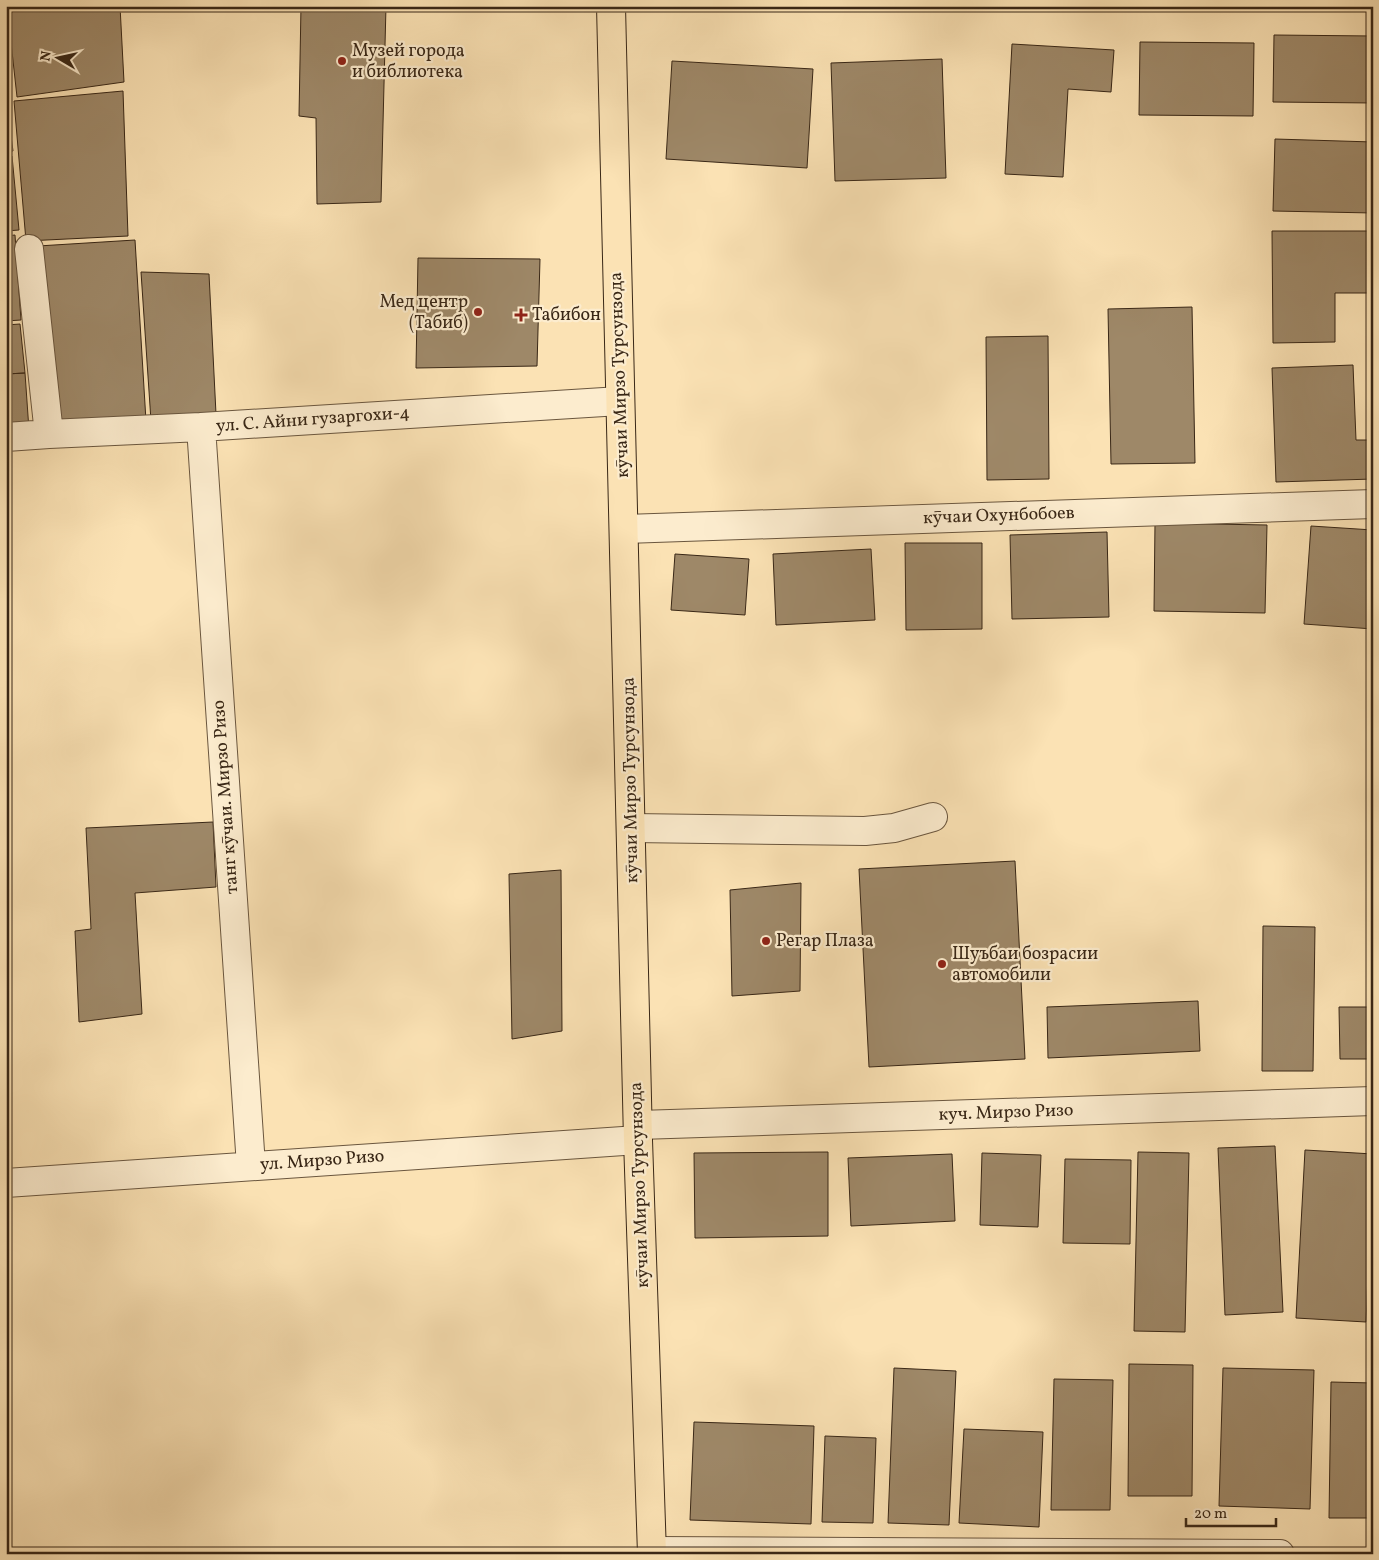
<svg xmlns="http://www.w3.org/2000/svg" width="1379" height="1560" font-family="Vollkorn,serif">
<rect width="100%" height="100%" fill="#fbe2b4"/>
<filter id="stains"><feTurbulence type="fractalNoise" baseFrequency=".004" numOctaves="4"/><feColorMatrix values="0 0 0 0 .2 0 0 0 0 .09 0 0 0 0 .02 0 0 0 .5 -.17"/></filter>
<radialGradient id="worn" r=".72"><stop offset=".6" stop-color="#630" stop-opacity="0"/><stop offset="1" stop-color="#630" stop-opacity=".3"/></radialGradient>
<path fill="#9e8868" stroke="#392716" d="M7,6H120L124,82L17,97Z
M301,6H386L381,202L317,204L316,118L299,116Z
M1274,35L1373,36V103L1273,102Z
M1140,42L1254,43L1253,116L1139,115Z
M1012,44L1114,50L1111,92L1068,89L1063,177L1005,174Z
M6,57L10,96H6Z
M942,59L946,178L835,181L831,63Z
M672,61L813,69L807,168L666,159Z
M123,91L128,236L26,241L14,101Z
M6,100L13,151L6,152Z
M1275,139L1373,142V213L1273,211Z
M6,156H12L19,230L6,231Z
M1272,231H1373V293H1335V342L1273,343Z
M15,235L21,320L6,321V236Z
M135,240L146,421L52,428L38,246Z
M418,258L540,259L537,366L416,368Z
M141,272L209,274L216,414L151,421Z
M1192,307L1195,463L1111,464L1108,309Z
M20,324L25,373L6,374V325Z
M1048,336L1049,479L987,480L986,337Z
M1353,365L1356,440H1373V479L1276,482L1272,368Z
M25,373L29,430L6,432V374Z
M1155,523L1267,525L1265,613L1154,611Z
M1311,526L1373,530V629L1304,624Z
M1107,532L1109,617L1012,619L1010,535Z
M905,543H982V629L906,630Z
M871,549L875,620L776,625L773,554Z
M675,554L749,559L745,615L671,610Z
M213,822L216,887L135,893L142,1014L79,1022L75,931L91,929L86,828Z
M1015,861L1025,1059L869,1067L859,869Z
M561,870L562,1031L512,1039L509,874Z
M801,883L800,991L732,996L730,890Z
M1263,926L1315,927L1313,1071H1262Z
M1198,1001L1200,1051L1048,1058L1047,1007Z
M1339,1007H1373V1059H1340Z
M1275,1146L1283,1312L1225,1315L1218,1148Z
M1305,1150L1373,1154L1366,1322L1296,1318Z
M828,1152V1236L695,1238L694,1153Z
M1138,1152L1189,1153L1185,1332L1134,1331Z
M982,1153L1041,1155L1038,1227L980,1225Z
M952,1154L955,1221L851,1226L848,1158Z
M1065,1159L1131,1160L1130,1244L1063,1243Z
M1129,1364L1193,1365L1192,1496H1128Z
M894,1368L956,1371L949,1525L888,1523Z
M1223,1368L1314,1370L1310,1509L1219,1506Z
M1054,1379L1113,1380L1110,1510H1051Z
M1331,1382L1373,1383V1518H1329Z
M694,1422L814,1426L811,1524L690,1520Z
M964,1429L1043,1432L1039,1527L959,1523Z
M825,1436L876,1438L873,1523L822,1522Z"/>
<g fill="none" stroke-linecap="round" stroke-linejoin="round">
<defs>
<path id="minor" d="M29,249L49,434
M201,427L251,1166
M6,437L49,434L201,427L620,401
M625,529L1373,504
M632,828L865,831L894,828L933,817
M639,1125L1373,1101
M6,1183L638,1140
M652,1551L1280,1554"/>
<path id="major" d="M611,6L638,1140L652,1554"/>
</defs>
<use href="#minor" stroke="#6a563e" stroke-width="30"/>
<use href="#major" stroke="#392716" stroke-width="30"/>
<use href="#minor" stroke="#fcecce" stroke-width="28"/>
<use href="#major" stroke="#fbe2b4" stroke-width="28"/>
</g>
<g fill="#8f2418" stroke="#fcecce" stroke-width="2">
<circle cx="342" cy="61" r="5"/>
<circle cx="478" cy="312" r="5"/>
<path d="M518.5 307.5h5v5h5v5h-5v5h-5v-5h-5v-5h5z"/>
<circle cx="766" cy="941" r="5"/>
<circle cx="942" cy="964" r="5"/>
</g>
<g text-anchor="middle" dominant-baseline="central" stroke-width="4.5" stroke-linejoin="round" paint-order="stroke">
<g font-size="18" fill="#392716" stroke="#fcecce" text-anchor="start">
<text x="352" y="51">Музей города<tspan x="352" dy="21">и библиотека</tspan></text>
<text x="468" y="302" text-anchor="end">Мед центр<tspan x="468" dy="21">(Табиб)</tspan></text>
<text x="532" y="315">Табибон</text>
<text x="776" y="941">Регар Плаза</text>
<text x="952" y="954">Шуъбаи бозрасии<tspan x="952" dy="21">автомобили</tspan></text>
</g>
<g font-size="18" fill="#392716" stroke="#fcecce">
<text transform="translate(620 375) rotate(-92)">кӯчаи Мирзо Турсунзода</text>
<text transform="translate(313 420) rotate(-4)">ул. С. Айни гузаргохи-4</text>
<text transform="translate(999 516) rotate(-2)">кӯчаи Охунбобоев</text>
<text transform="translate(631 780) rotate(-91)">кӯчаи Мирзо Турсунзода</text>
<text transform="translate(226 797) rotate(-94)">танг кӯчаи. Мирзо Ризо</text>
<text transform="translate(1006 1113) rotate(-2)">куч. Мирзо Ризо</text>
<text transform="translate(322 1161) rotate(-4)">ул. Мирзо Ризо</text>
<text transform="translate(640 1185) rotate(-92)">кӯчаи Мирзо Турсунзода</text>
</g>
</g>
<rect width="1379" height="1560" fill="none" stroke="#fbe2b4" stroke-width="25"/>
<rect x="8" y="8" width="1364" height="1545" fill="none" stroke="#392716" stroke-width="2.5"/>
<rect x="12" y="12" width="1354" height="1535" fill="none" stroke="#392716"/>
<g transform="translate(58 58) rotate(279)" stroke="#fcecce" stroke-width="4" paint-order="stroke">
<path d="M0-4L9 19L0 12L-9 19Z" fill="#392716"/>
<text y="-8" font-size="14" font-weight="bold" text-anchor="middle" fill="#392716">N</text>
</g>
<path d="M1186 1518v8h90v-8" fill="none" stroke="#392716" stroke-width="2.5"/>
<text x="1194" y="1518" font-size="15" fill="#392716" stroke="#fcecce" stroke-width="4" paint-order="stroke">20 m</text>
<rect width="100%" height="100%" filter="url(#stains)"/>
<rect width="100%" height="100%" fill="url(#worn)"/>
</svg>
